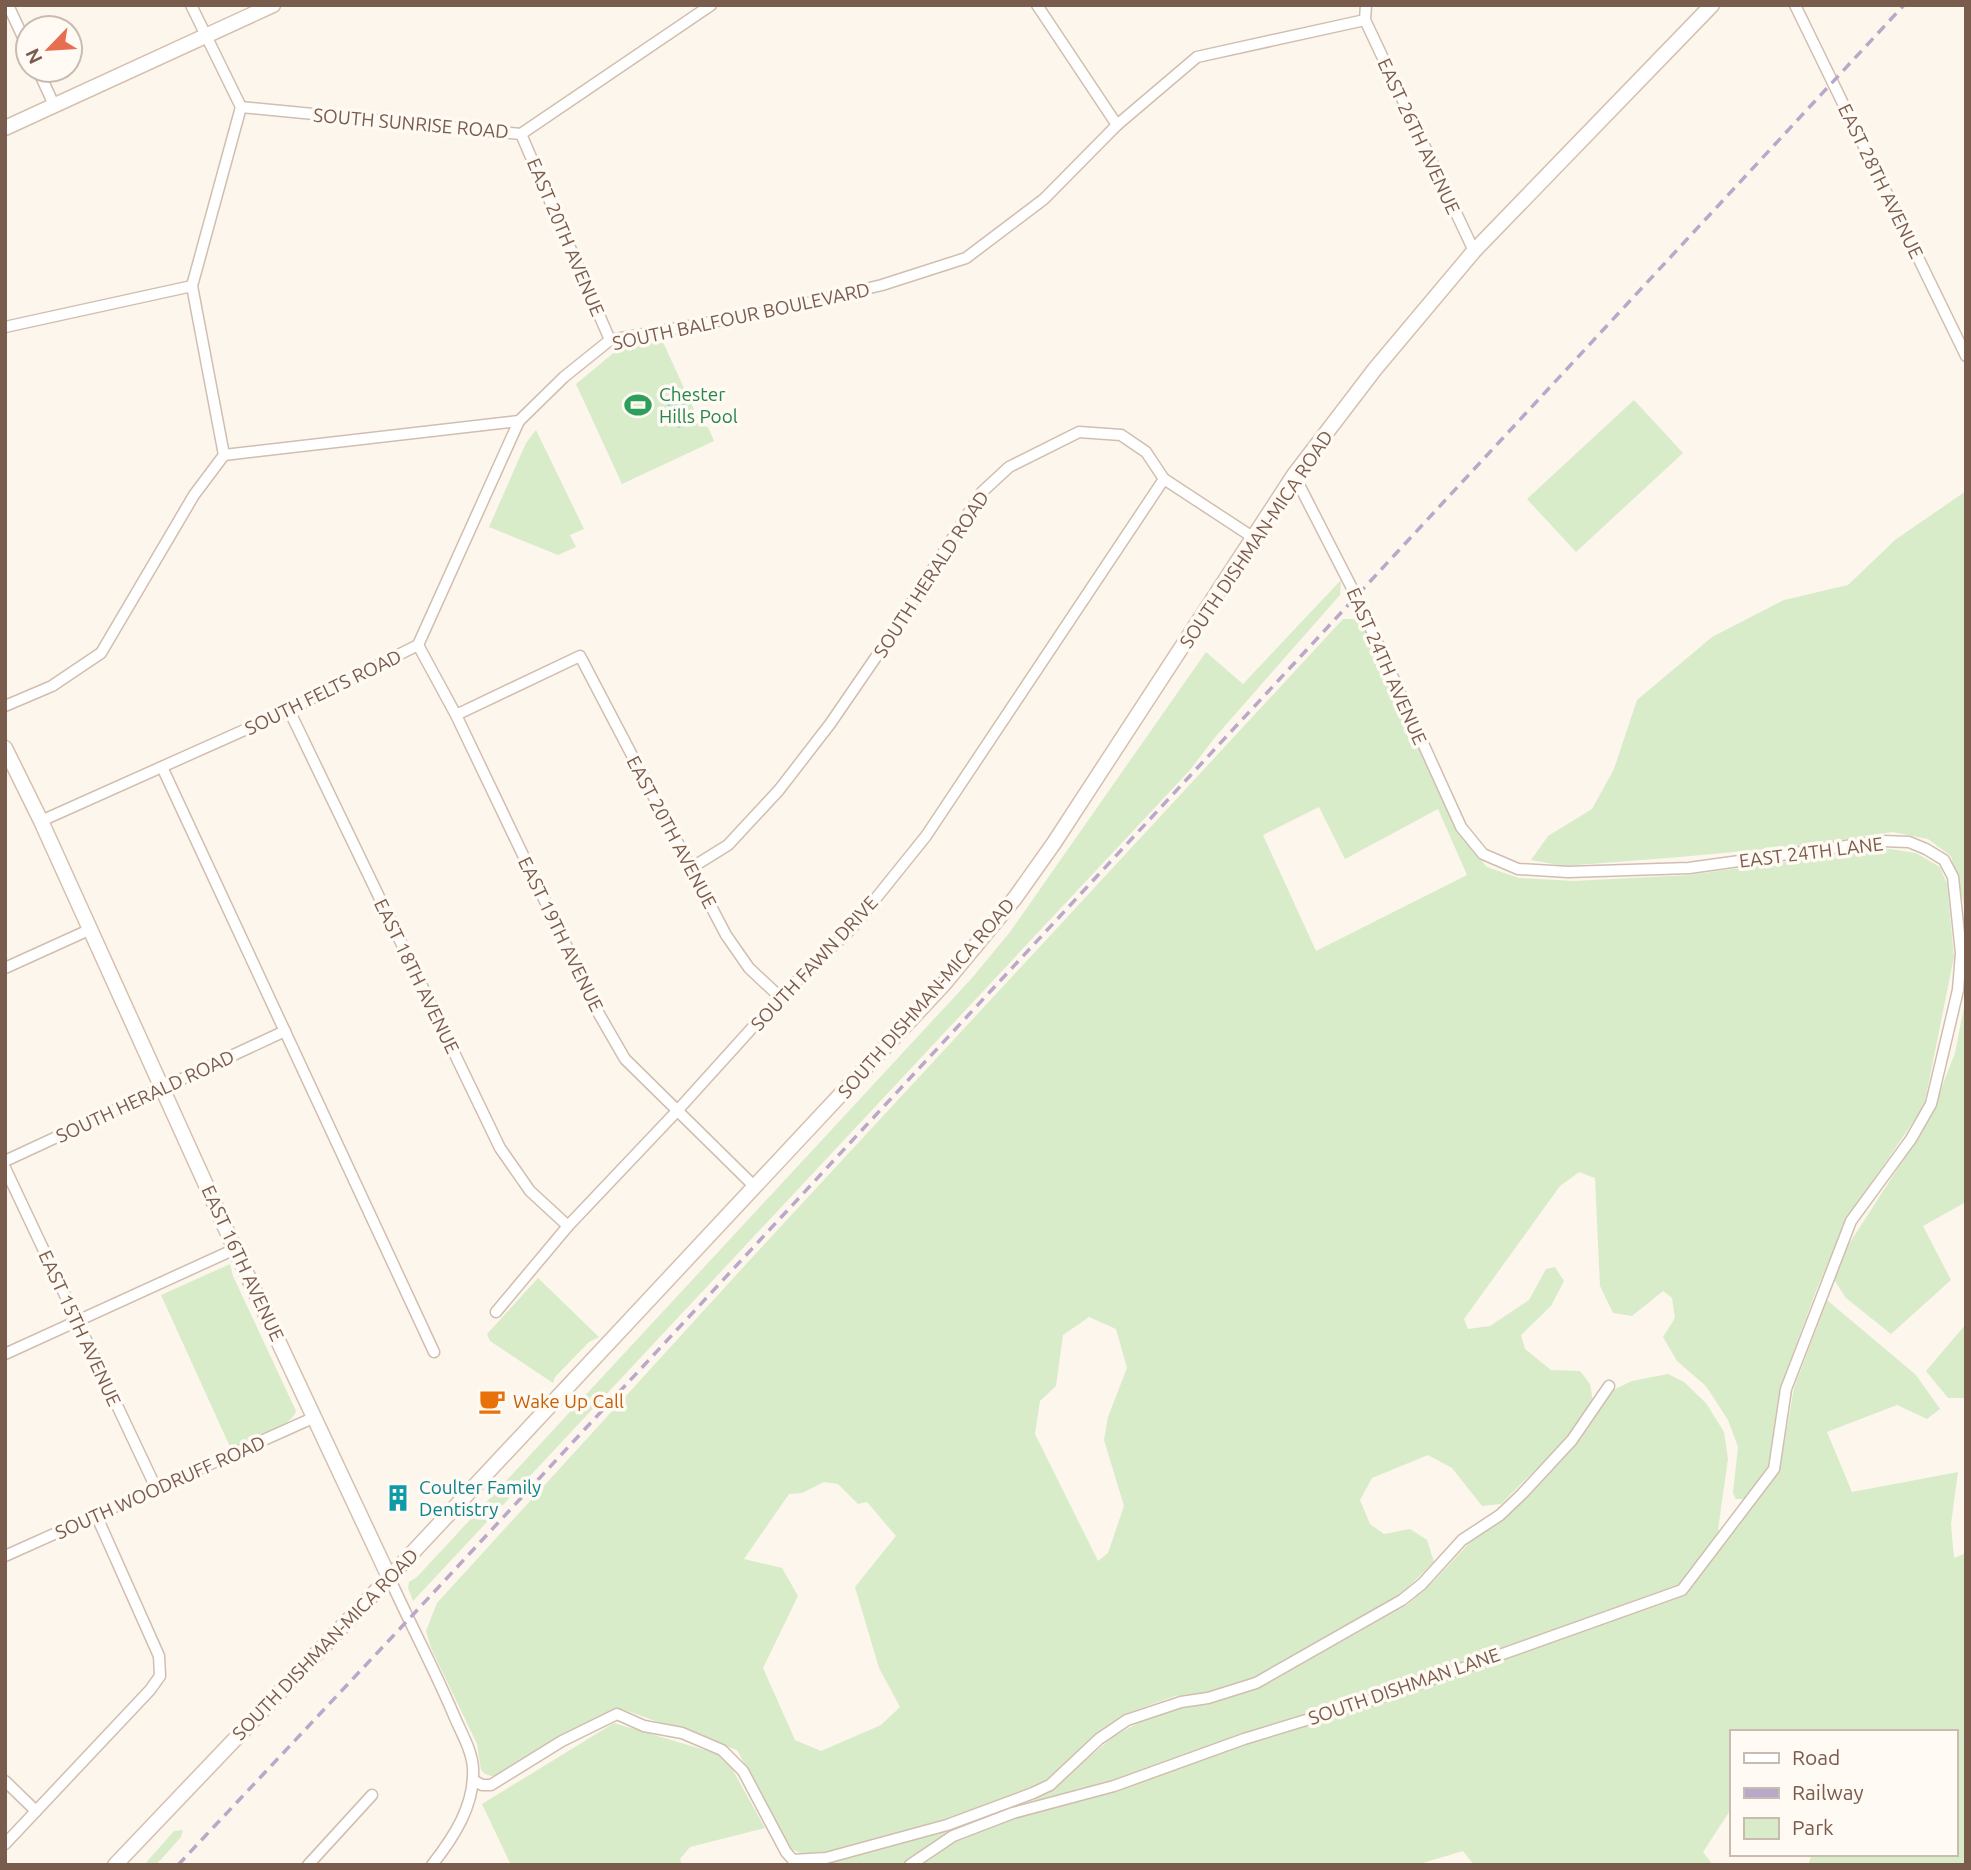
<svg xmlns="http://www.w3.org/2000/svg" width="1971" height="1870" font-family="Ubuntu,sans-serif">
	<rect width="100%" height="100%" fill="#fdf6ec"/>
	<g fill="#d8ecc9" fill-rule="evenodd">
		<path d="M662 340 701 425 708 427 714 441 622 484 576 384 616 351Z"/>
		<path d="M1634 400 1683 453 1576 552 1527 499Z"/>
		<path d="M536 430 584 529 570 535 576 547 558 555 489 527 526 443Z"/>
		<path d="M1966 491V923L1964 905 1951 856 1928 839 1892 832 1810 845 1680 857 1564 866 1531 860 1548 836 1592 809 1614 769 1637 700 1712 637 1784 600 1848 585 1895 540Z"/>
		<path d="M1341 580 1340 595 1216 736 1190 770 413 1601 408 1588 409 1582 417 1577 972 978 1010 932 1206 652 1243 684Z"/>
		<path d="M1343 619H1360L1456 831 1487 867 1519 878 1574 881 1689 875 1883 848 1916 853 1940 867 1947 884 1954 957 1924 1106 1846 1220 1816 1291 1780 1388 1768 1466 1745 1499H1736L1733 1493 1738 1447 1728 1420 1706 1386 1677 1361 1663 1337 1675 1318 1672 1298 1663 1291 1632 1316 1613 1313 1600 1286 1595 1178 1579 1172 1560 1186 1464 1319 1468 1329 1490 1326 1529 1300 1546 1269 1555 1267 1564 1281 1551 1306 1521 1335 1525 1349 1551 1370 1580 1371 1590 1384 1593 1401 1565 1440 1501 1504 1482 1506 1452 1468 1428 1455 1372 1478 1360 1500 1370 1524 1384 1534 1410 1529 1427 1540 1434 1562 1397 1598 1263 1674 1208 1693 1175 1696 1130 1712 1099 1733 1047 1782 958 1817 825 1854H803L791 1849 737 1750 619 1708 547 1745 495 1777 485 1774 481 1770 477 1744 431 1648 426 1631 437 1603 748 1262ZM1319 807 1345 859 1438 809 1467 875 1316 951 1263 835ZM1089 1317 1116 1329 1127 1368 1108 1417 1104 1440 1124 1506 1108 1553 1098 1561 1035 1434 1040 1401 1056 1386 1063 1335ZM824 1482 838 1484 858 1504 867 1502 896 1536 855 1587 879 1668 900 1707 881 1725 821 1751 795 1740 763 1668 798 1596 782 1568 744 1559 789 1494 802 1493Z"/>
		<path d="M1966 997V1202L1923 1226 1951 1280 1891 1334 1846 1298 1833 1278 1849 1244 1929 1120 1955 1053Z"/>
		<path d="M230 1264 233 1276 296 1411C292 1427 247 1442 231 1449L161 1295Z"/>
		<path d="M538 1278 599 1337 589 1342 555 1377 553 1383 490 1341 487 1334Z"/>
		<path d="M1827 1300 1916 1375 1940 1409 1927 1419 1897 1405 1827 1432 1852 1492 1958 1472 1951 1524 1954 1558 1966 1553V1865H1808L1812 1854H1955V1732H1731V1809L1703 1852 1713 1865H1474L1463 1851 1416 1865H812L949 1828 1054 1787 1114 1736 1140 1722 1180 1708 1215 1702 1267 1684 1407 1605 1434 1581 1472 1540 1506 1516 1574 1446 1613 1390 1632 1381 1668 1374 1684 1382 1706 1403 1724 1432 1728 1459 1718 1530 1727 1538 1779 1473 1794 1388Z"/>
		<path d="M1966 1324V1398H1948L1926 1371Z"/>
		<path d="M614 1723 725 1756 765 1828 690 1847 680 1859 682 1865H511L482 1804Z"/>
		<path d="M183 1830 181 1837 156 1865H144L174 1831Z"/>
	</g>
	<path fill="#bfe3e8" stroke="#a5d3da" stroke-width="2" d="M680 394 693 421 679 427 666 400Z"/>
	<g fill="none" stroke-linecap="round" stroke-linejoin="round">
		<defs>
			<g id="street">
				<path d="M8 5 28 48"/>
				<path d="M191 5 241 107"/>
				<path d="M1037 5 1117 125"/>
				<path d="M1366 5 1365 20 1474 251"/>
				<path d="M1795 5 1966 356"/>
				<path d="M38 70 54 105"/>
				<path d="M241 107 521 134 711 5"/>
				<path d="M521 134 610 340"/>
				<path d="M5 327 192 286"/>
				<path d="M224 455 192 286 241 107"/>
				<path d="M418 645 456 715 599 1014 625 1059 755 1187"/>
				<path d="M5 706 52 686 101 653 194 495 224 455 519 421 564 377 610 340 774 311 882 285 966 258 1044 199 1117 125 1197 57 1365 20"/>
				<path d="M289 710 500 1148 530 1191 568 1226"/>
				<path d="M456 715 580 656 726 935 749 968 780 997"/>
				<path d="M162 767 434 1352"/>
				<path d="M41 821 289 710 418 645 519 421"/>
				<path d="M691 868 728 845 779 790 830 724 887 641 982 492 1009 467 1079 432 1121 435 1146 452 1164 479 1254 538"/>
				<path d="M5 968 91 929"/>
				<path d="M5 1161 285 1031"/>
				<path d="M5 1168 156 1488"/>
				<path d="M496 1312 568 1226 677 1111 780 997 852 928 926 836 1164 479"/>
				<path d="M5 1354 235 1249"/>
				<path d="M5 1556 315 1417"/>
				<path d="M389 1577C410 1624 435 1670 455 1718 462 1734 472 1751 473 1768 475 1805 454 1837 432 1865"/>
				<path d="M473 1780 482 1785H491L562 1741 617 1714 644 1726 682 1733 722 1750 743 1771 786 1852 793 1860 826 1858 947 1825 1033 1793 1050 1785 1099 1739 1127 1720 1181 1702 1208 1698 1256 1683 1402 1600 1422 1584 1462 1540 1500 1515 1522 1494 1572 1440 1609 1386"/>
				<path d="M5 1781 36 1811"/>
				<path d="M5 1844 150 1690 160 1676 159 1656 97 1517"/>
				<path d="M308 1865 372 1795"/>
				<path d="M910 1865 953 1836 1013 1813 1114 1786 1244 1739 1385 1696 1682 1590 1774 1469 1786 1389 1851 1221 1911 1139 1931 1104 1958 990 1961 953 1953 877 1944 860 1926 849 1909 842 1882 841 1689 868 1568 872 1518 869 1483 854 1461 827 1356 596 1294 475"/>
			</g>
			<g id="secondary">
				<path d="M5 128 273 5"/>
				<path d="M5 748 41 821 235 1249 389 1577"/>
				<path d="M115 1865 400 1566 943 985 1015 898 1054 843 1294 475 1375 369 1474 251 1712 5"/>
			</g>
		</defs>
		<use href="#street" stroke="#d1beb0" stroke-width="13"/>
		<use href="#secondary" stroke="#d6c0b0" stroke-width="17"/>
		<use href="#street" stroke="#fff" stroke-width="10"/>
		<use href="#secondary" stroke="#fff" stroke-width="14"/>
		<path stroke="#b9a8c9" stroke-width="3.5" stroke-dasharray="10 7" stroke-linecap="butt" d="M178 1865 409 1619 1904 5"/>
	</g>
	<defs>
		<symbol id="stadium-bare" viewBox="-9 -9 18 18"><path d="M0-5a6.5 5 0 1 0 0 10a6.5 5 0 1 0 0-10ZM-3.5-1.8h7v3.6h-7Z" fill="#2e9e5b" stroke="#fffaf3" stroke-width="2.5" paint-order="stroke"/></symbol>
		<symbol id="cafe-bare" viewBox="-9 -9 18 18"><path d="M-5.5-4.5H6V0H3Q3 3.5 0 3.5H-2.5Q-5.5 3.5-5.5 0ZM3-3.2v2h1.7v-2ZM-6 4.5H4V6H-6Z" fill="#e8710a" stroke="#fffaf3" stroke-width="2.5" paint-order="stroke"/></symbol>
		<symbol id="building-bare" viewBox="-9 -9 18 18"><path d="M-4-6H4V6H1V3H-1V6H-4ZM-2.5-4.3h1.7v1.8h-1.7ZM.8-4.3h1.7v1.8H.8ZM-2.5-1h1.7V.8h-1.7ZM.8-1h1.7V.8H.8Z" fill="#0f9aa8" stroke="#fffaf3" stroke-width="2.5" paint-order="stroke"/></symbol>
	</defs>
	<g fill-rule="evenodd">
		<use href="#stadium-bare" x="619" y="386" width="38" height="38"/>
		<use href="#cafe-bare" x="473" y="1382" width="38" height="38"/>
		<use href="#building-bare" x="379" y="1479" width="38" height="38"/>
	</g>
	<g text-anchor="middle" stroke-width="7" stroke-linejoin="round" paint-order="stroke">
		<g font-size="19" fill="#7a5c4d" stroke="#fffaf3">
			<text transform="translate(411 123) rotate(5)" y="7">SOUTH SUNRISE ROAD</text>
			<text transform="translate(1419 136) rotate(65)" y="7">EAST 26TH AVENUE</text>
			<text transform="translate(1881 181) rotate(64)" y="7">EAST 28TH AVENUE</text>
			<text transform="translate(566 237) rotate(67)" y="7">EAST 20TH AVENUE</text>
			<text transform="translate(741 316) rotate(-12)" y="7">SOUTH BALFOUR BOULEVARD</text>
			<text transform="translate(1256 539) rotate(-56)" y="7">SOUTH DISHMAN-MICA ROAD</text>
			<text transform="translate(931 574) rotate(-57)" y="7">SOUTH HERALD ROAD</text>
			<text transform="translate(1387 666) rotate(66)" y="7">EAST 24TH AVENUE</text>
			<text transform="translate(323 692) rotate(-26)" y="7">SOUTH FELTS ROAD</text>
			<text transform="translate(672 832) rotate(62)" y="7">EAST 20TH AVENUE</text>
			<text transform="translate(1811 852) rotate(-7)" y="7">EAST 24TH LANE</text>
			<text transform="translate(561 934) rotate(64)" y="7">EAST 19TH AVENUE</text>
			<text transform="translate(814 963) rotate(-47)" y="7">SOUTH FAWN DRIVE</text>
			<text transform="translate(417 976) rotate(64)" y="7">EAST 18TH AVENUE</text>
			<text transform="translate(926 998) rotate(-49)" y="7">SOUTH DISHMAN-MICA ROAD</text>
			<text transform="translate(145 1096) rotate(-25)" y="7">SOUTH HERALD ROAD</text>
			<text transform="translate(243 1263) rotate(65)" y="7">EAST 16TH AVENUE</text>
			<text transform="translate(80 1328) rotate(65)" y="7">EAST 15TH AVENUE</text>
			<text transform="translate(160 1487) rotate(-24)" y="7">SOUTH WOODRUFF ROAD</text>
			<text transform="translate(325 1644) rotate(-46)" y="7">SOUTH DISHMAN-MICA ROAD</text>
			<text transform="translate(1404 1686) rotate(-19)" y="7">SOUTH DISHMAN LANE</text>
		</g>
		<g font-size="19" fill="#27864d" stroke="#fffaf3" text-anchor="start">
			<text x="659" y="401">Chester<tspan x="659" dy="22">Hills Pool</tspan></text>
		</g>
		<g font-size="19" fill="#c56008" stroke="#fffaf3" text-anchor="start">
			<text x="513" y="1408">Wake Up Call</text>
		</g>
		<g font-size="19" fill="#0d838f" stroke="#fffaf3" text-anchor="start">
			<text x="419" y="1494">Coulter Family<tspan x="419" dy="22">Dentistry</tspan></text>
		</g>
	</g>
	<rect width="1971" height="1870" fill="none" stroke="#7a5c4d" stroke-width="14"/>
	<rect x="1730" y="1730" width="228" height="126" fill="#fffaf3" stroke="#cabbb1" stroke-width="2"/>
	<rect x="1744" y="1753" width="35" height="10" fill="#ffffff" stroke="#cabbb1" stroke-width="2"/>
	<text x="1792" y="1765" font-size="21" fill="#7a5c4d">Road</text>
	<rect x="1744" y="1788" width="35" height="10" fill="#b9a8c9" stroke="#cabbb1" stroke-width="2"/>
	<text x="1792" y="1800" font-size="21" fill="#7a5c4d">Railway</text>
	<rect x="1744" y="1818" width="35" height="21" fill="#d8ecc9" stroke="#cabbb1" stroke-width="2"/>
	<text x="1792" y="1835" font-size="21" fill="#7a5c4d">Park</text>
	<g transform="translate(49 49) rotate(245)"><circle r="33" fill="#fffaf3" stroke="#cabbb1" stroke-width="2"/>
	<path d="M0-5L12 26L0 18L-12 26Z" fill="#e76f51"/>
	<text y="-10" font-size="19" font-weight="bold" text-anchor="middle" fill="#7a5c4d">N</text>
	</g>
</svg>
